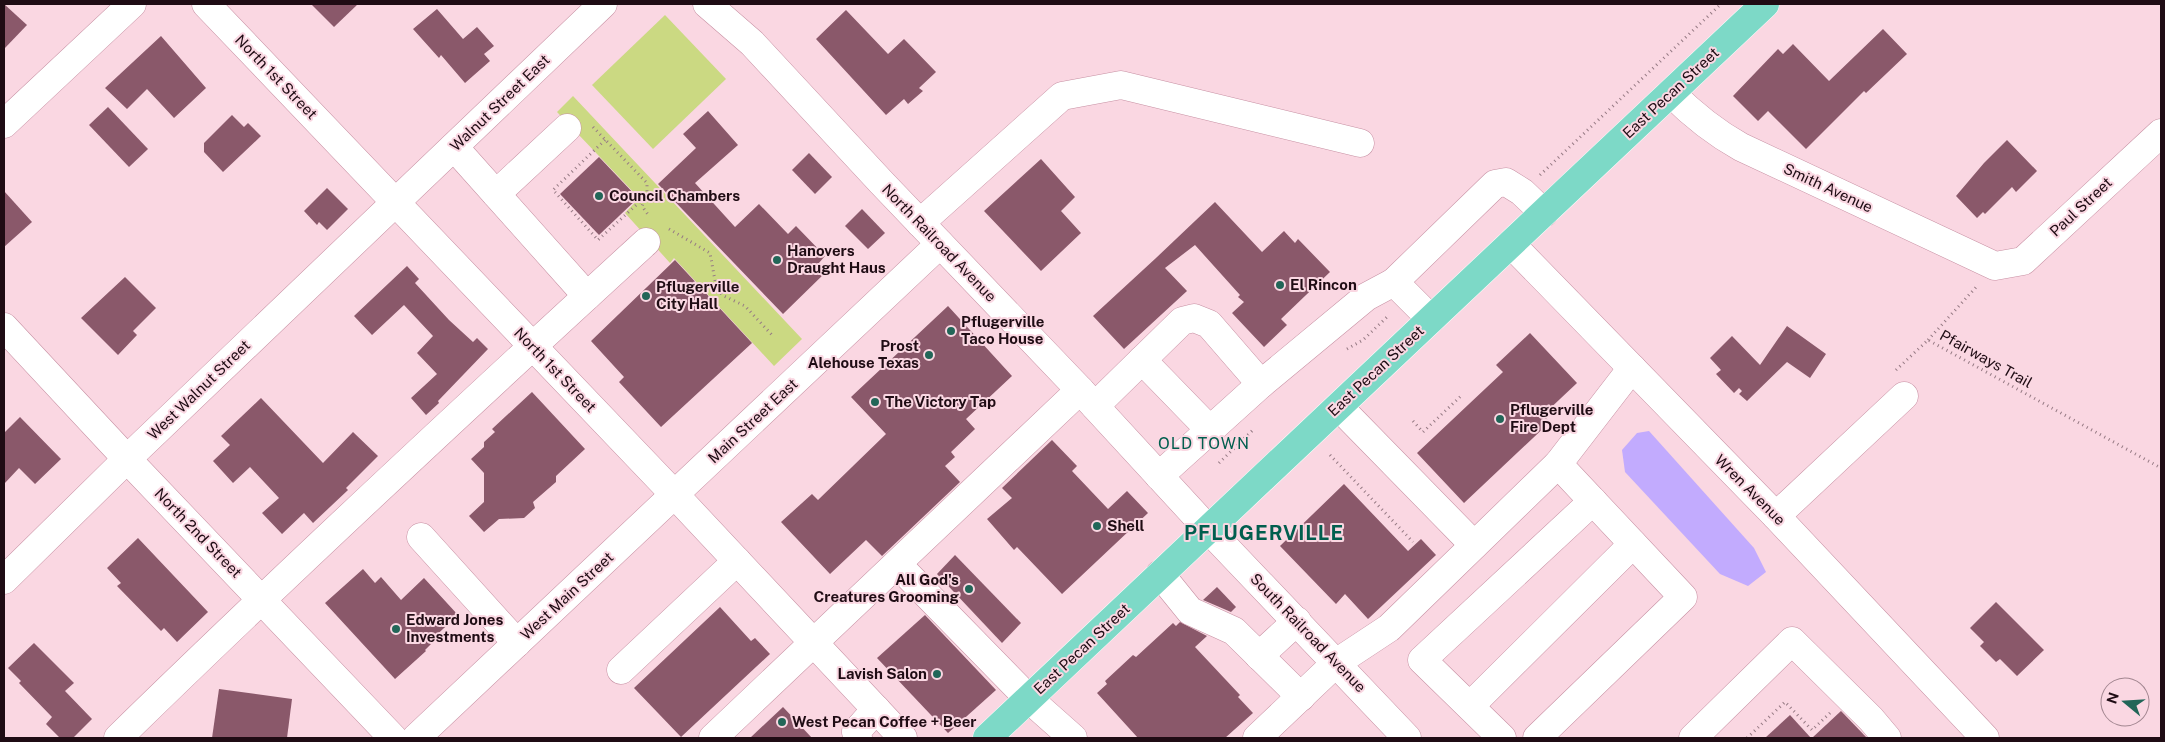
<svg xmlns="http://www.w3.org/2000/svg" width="2165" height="742" font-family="'Public Sans',sans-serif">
	<rect width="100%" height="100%" fill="#fad7e2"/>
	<g fill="#cbd982">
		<path d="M665 15 726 79 653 149 592 85Z"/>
		<path d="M573 96 802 339 774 366 674 258 670 263 625 213 639 198 557 112Z"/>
	</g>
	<path fill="#c2abfe" d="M1649 431 1754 548 1766 572 1748 586 1720 574 1625 472 1622 450 1637 433Z"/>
	<g fill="#8a586a">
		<path d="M4 4 27 25 4 49Z"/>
		<path d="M311 4H358L334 27Z"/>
		<path d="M437 9 463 39 477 27 494 46 484 54 490 61 465 83 441 55 439 58 413 29Z"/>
		<path d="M846 10 888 54 904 39 936 72 919 88 923 91 908 104 904 99 886 115 816 39Z"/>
		<path d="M1883 29 1907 54 1866 93 1864 91 1806 149 1768 111 1758 121 1733 96 1778 49 1783 54 1793 44 1829 81Z"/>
		<path d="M161 36 206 88 174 118 147 89 127 109 105 88Z"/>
		<path d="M108 107 148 149 129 167 89 125Z"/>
		<path d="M708 111 738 145 695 183 735 227 759 204 788 234 796 226 825 256 818 264 826 272 783 314 658 184 696 148 683 134Z"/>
		<path d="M232 115 244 127 248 123 261 136 223 172 204 152V143Z"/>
		<path d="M2007 140 2037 171 2016 192 2012 187 1985 214 1983 212 1977 218 1956 196 1984 163Z"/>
		<path d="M809 153 832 177 815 194 792 170Z"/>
		<path d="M599 157 638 198 599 235 560 194Z"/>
		<path d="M1041 159 1075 197 1061 211 1081 233 1041 271 984 211Z"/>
		<path d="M327 188 348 209 327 230 319 222 317 225 304 211Z"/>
		<path d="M4 191 32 222 4 247Z"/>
		<path d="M1215 202 1262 252 1284 231 1295 243 1298 239 1330 272 1281 319 1287 325 1264 347 1232 313 1244 302 1238 297 1240 295 1195 245 1165 268 1187 291 1124 349 1093 316 1156 258 1162 265 1156 258Z"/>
		<path d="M862 209 885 233 868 249 845 226Z"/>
		<path d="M675 260 752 343 661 427 619 382 624 377 591 341Z"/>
		<path d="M407 266 419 279 415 283 449 320 473 342 477 338 488 349 438 401 439 403 426 415 411 398 437 374 417 353 433 336 404 305 372 335 354 316Z"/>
		<path d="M125 277 156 308 133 331 137 335 118 355 81 318Z"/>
		<path d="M948 306 1012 376 966 419 975 429 951 452 955 457 945 466 960 482 882 556 866 540 830 574 781 522 812 494 818 500 886 434 851 397Z"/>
		<path d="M1787 326 1826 354 1810 378 1787 362 1747 401 1739 394 1742 391 1739 388 1734 393 1716 374 1721 370 1710 358 1732 336 1760 365Z"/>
		<path d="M1530 333 1577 383 1543 415 1550 422 1464 503 1417 453 1503 372 1496 365Z"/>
		<path d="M532 392 585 449 556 476V482L533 502 535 508 524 518 499 519 484 532 469 516 484 502V473L471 459 484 447V442L495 432 492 429Z"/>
		<path d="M261 398 323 463 353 432 378 456 346 488 348 490 313 523 304 513 282 534 262 513 279 498 250 467 233 483 213 461 230 445 221 436Z"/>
		<path d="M20 417 61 459 35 484 19 468 4 484V433Z"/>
		<path d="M1052 440 1077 466 1072 471 1108 509 1127 491 1148 513 1062 594 1017 547 1014 550 987 519 1012 498 1002 488Z"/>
		<path d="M1344 484 1408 551 1421 539 1436 555 1368 619 1345 594 1336 604 1280 546Z"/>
		<path d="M138 538 208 612 177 642 164 628 161 631 117 586 121 583 107 568Z"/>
		<path d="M955 555 1021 623 1002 643 937 574Z"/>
		<path d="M363 569 375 583 381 577 401 600 424 578 458 615 429 642 431 644 425 650 426 651 395 679 325 603Z"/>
		<path d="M1217 587 1236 607 1231 612 1203 600Z"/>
		<path d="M1996 602 2044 650 2017 676 2000 659 1996 662 1980 646 1984 642 1970 628Z"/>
		<path d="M720 607 751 641 755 638 770 654 681 737 634 688Z"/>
		<path d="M925 615 996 690 948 733 877 658Z"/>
		<path d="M1180 622 1207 636 1195 647 1240 695 1238 697 1253 713 1225 738H1138L1097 693 1107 684 1105 681 1133 655 1136 657 1173 623 1176 626Z"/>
		<path d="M34 643 74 683 65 691 92 719 73 738H60L46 724 52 717 19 683 21 681 8 668Z"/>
		<path d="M219 689 292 699 287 738H212Z"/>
		<path d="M783 707 812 738H750Z"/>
		<path d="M1841 711 1867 738H1812Z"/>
		<path d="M1790 715 1811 738H1765Z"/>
	</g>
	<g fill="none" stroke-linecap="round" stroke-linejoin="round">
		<defs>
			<g id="minor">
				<path d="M206 4 675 495 903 738"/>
				<path d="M707 4 752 43 881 182 1080 390 1208 529 1407 738"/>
				<path d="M1671 93C1693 115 1714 132 1741 147L1995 266 2023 261 2161 133"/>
				<path d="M4 124 132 4"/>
				<path d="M454 147 587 296"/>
				<path d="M496 194 567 128"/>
				<path d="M920 223 1062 96 1121 85 1360 143"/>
				<path d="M1511 244 1776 516 1985 738"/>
				<path d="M1394 282 1495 184 1506 182 1522 192 1544 213"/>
				<path d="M4 327 127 459 393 738"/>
				<path d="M1142 360 1210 430"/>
				<path d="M1095 406 1182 321 1194 318 1209 324 1261 384 1366 297 1394 282 1431 319"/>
				<path d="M1339 407 1474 545"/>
				<path d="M1159 476 1261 384"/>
				<path d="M1776 516 1904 396"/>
				<path d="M421 537 517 643"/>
				<path d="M897 564 1029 699 1073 738"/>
				<path d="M1160 574 1190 611 1234 631 1301 697"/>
				<path d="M4 580 127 459 603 4"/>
				<path d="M1259 656 1297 621"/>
				<path d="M621 670 737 561"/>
				<path d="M1470 706 1633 544"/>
				<path d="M118 738C291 569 468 405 646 242"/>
				<path d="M416 738 940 244"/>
				<path d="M713 738 1080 390"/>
				<path d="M858 738 856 732 876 709"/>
				<path d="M1257 738 1336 663 1389 628 1558 464 1632 368"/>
				<path d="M1502 738 1422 660 1593 501"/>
				<path d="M1537 738 1683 597 1558 464"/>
				<path d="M1693 738 1792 641 1871 719 1887 738"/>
			</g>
			<path id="major" d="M987 738 1765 4"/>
		</defs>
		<use href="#minor" stroke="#c790a3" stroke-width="29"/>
		<use href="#major" stroke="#fff" stroke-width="29"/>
		<g stroke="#967a84" stroke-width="3" stroke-dasharray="1 4" stroke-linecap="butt">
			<path d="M593 127 647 183V192L642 206 649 216"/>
			<path d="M605 140 553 190 598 240 645 197"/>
			<path d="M1540 175 1721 4"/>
			<path d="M669 229 710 253 716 286 722 295 745 306 772 335"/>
			<path d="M1928 340 1978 285"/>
			<path d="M1347 349 1363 340 1387 317"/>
			<path d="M1896 370 1928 340 2161 468"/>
			<path d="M1413 421 1423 432 1461 396"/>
			<path d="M1330 455 1413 542"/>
			<path d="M1219 463 1254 429"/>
			<path d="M1747 738 1785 702 1812 730 1830 713"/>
		</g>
		<use href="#minor" stroke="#fff" stroke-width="28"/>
		<use href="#major" stroke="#7dd9c7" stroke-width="28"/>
	</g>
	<g fill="#226658" stroke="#fad7e2" stroke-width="2">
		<circle cx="599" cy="196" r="5"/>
		<circle cx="777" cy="260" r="5"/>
		<circle cx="1280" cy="285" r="5"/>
		<circle cx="646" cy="296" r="5"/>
		<circle cx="951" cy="331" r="5"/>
		<circle cx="929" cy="355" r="5"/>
		<circle cx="875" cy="402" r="5"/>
		<circle cx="1500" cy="419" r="5"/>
		<circle cx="1097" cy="526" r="5"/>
		<circle cx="969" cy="589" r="5"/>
		<circle cx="396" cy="629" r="5"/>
		<circle cx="937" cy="674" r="5"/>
		<circle cx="782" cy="722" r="5"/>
	</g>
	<g text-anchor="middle" stroke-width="4" stroke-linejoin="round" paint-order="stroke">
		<g font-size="15" fill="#1f0c14" stroke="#fad7e2">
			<text transform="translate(276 77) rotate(46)" y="5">North 1st Street</text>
			<text transform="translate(1671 93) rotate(-43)" y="5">East Pecan Street</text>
			<text transform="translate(500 103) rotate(-44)" y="5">Walnut Street East</text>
			<text transform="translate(1828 188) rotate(25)" y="5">Smith Avenue</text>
			<text transform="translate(2081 207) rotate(-43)" y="5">Paul Street</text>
			<text transform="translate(939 243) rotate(46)" y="5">North Railroad Avenue</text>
			<text transform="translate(1986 359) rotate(29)" y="5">Pfairways Trail</text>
			<text transform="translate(555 370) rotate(46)" y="5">North 1st Street</text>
			<text transform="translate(1376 371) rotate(-43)" y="5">East Pecan Street</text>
			<text transform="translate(199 390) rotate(-44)" y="5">West Walnut Street</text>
			<text transform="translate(753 421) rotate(-43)" y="5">Main Street East</text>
			<text transform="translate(1750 490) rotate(45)" y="5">Wren Avenue</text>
			<text transform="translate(198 533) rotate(46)" y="5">North 2nd Street</text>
			<text transform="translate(567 596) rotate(-43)" y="5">West Main Street</text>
			<text transform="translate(1308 633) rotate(46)" y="5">South Railroad Avenue</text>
			<text transform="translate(1082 649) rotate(-43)" y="5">East Pecan Street</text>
		</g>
		<g font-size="15" font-weight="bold" fill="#1f0c14" stroke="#fad7e2" text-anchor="start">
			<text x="609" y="201">Council Chambers</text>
			<text x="787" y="256">Hanovers<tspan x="787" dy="17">Draught Haus</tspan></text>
			<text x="1290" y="290">El Rincon</text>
			<text x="656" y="292">Pflugerville<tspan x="656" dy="17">City Hall</tspan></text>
			<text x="961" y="327">Pflugerville<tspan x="961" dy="17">Taco House</tspan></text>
			<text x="919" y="351" text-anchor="end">Prost<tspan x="919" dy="17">Alehouse Texas</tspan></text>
			<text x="885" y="407">The Victory Tap</text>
			<text x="1510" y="415">Pflugerville<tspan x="1510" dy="17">Fire Dept</tspan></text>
			<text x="1107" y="531">Shell</text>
			<text x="959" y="585" text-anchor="end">All God's<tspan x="959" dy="17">Creatures Grooming</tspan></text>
			<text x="406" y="625">Edward Jones<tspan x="406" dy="17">Investments</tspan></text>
			<text x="927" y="679" text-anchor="end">Lavish Salon</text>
			<text x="792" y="727">West Pecan Coffee + Beer</text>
		</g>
		<g font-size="16" letter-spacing="1" fill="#015e4e" stroke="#fad7e2">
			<text x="1204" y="449">OLD TOWN</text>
		</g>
		<g font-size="20" font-weight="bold" letter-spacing="1" fill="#015e4e" stroke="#fad7e2">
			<text x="1264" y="540">PFLUGERVILLE</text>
		</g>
	</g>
	<rect width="2165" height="742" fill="none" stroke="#1f0c14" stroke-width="10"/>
	<g transform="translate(2125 702) rotate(288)"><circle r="24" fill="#fad7e2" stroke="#a28690"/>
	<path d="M0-4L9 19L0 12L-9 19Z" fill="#226658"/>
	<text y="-8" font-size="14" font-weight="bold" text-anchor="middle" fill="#1f0c14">N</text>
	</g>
</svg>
